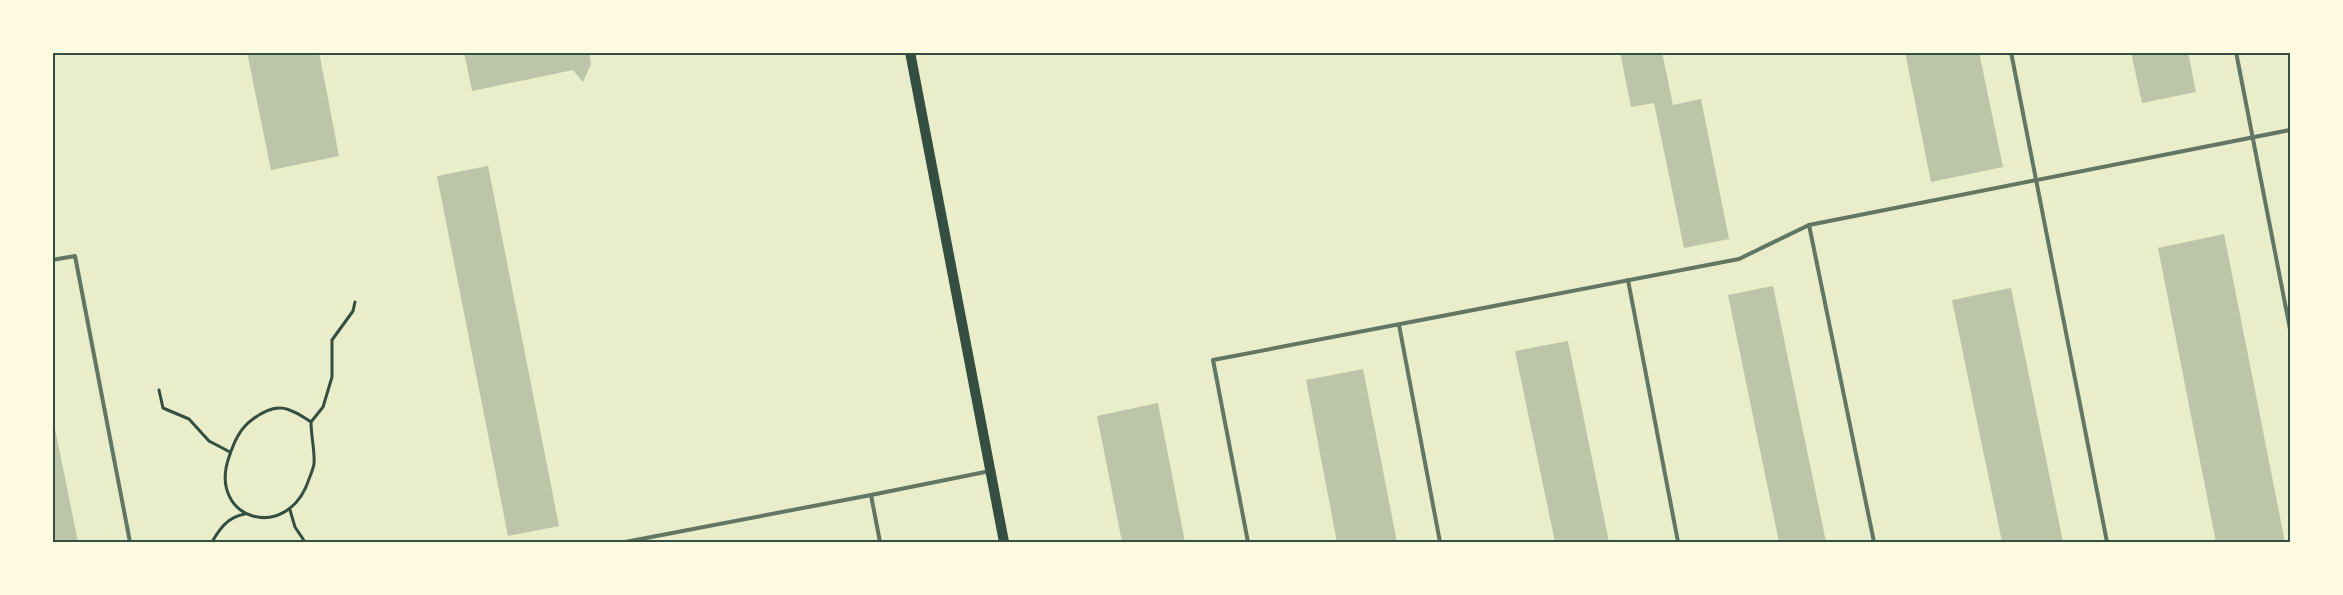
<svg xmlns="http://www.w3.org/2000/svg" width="2343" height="595" font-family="Montserrat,sans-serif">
	<rect width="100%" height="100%" fill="#e9edc9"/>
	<g fill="#bcc5a7">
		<path d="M247 52H319L339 156 271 170Z"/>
		<path d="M464 52H589L591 64 583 82 573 70 472 91Z"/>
		<path d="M1620 52H1662L1673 105 1701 99 1729 239 1684 248 1654 103 1631 107Z"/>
		<path d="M1905 52H1979L2003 167 1931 182Z"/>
		<path d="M2131 52H2188L2196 92 2142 103Z"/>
		<path d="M488 166 559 526 508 536 437 176Z"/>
		<path d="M2224 234 2285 542H2216L2158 248Z"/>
		<path d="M1773 286 1826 542H1779L1728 295Z"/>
		<path d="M2011 288 2063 542H2002L1952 300Z"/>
		<path d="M1568 341 1609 542H1555L1515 351Z"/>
		<path d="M1363 369 1397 542H1337L1306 380Z"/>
		<path d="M1158 403 1185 542H1122L1097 416Z"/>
		<path d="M53 419 78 542H52Z"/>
	</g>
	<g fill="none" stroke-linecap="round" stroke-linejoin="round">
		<g stroke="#344e41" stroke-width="3">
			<path d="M159 390 163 408 189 419 209 441 230 452"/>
			<path d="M311 422C288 407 277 401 253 419 240 428 234 442 229 457 207 520 288 544 309 479 311 474 313 469 314 464 315 451 311 436 311 422L323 407 332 377V340L353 311 355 302"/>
			<path d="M290 510 295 527 305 542"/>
			<path d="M212 542C220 528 228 517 245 514"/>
		</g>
		<g stroke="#617663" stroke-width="4">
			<path d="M2011 52 2107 542"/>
			<path d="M2236 52 2290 329"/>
			<path d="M52 260 75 256 130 542"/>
			<path d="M1628 280 1678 542"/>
			<path d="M1399 325 1440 542"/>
			<path d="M625 542 871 495"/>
			<path d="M880 542 871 495 990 471"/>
			<path d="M1248 542 1213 360 1739 259 1809 225"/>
			<path d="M1874 542 1809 225 2290 130"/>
		</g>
		<path stroke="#344e41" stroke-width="10" d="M910 52 1004 542"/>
	</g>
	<rect width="2343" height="595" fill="none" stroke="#fefae0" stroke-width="108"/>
	<rect x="54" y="54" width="2235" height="487" fill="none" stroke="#344e41" stroke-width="2"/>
</svg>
